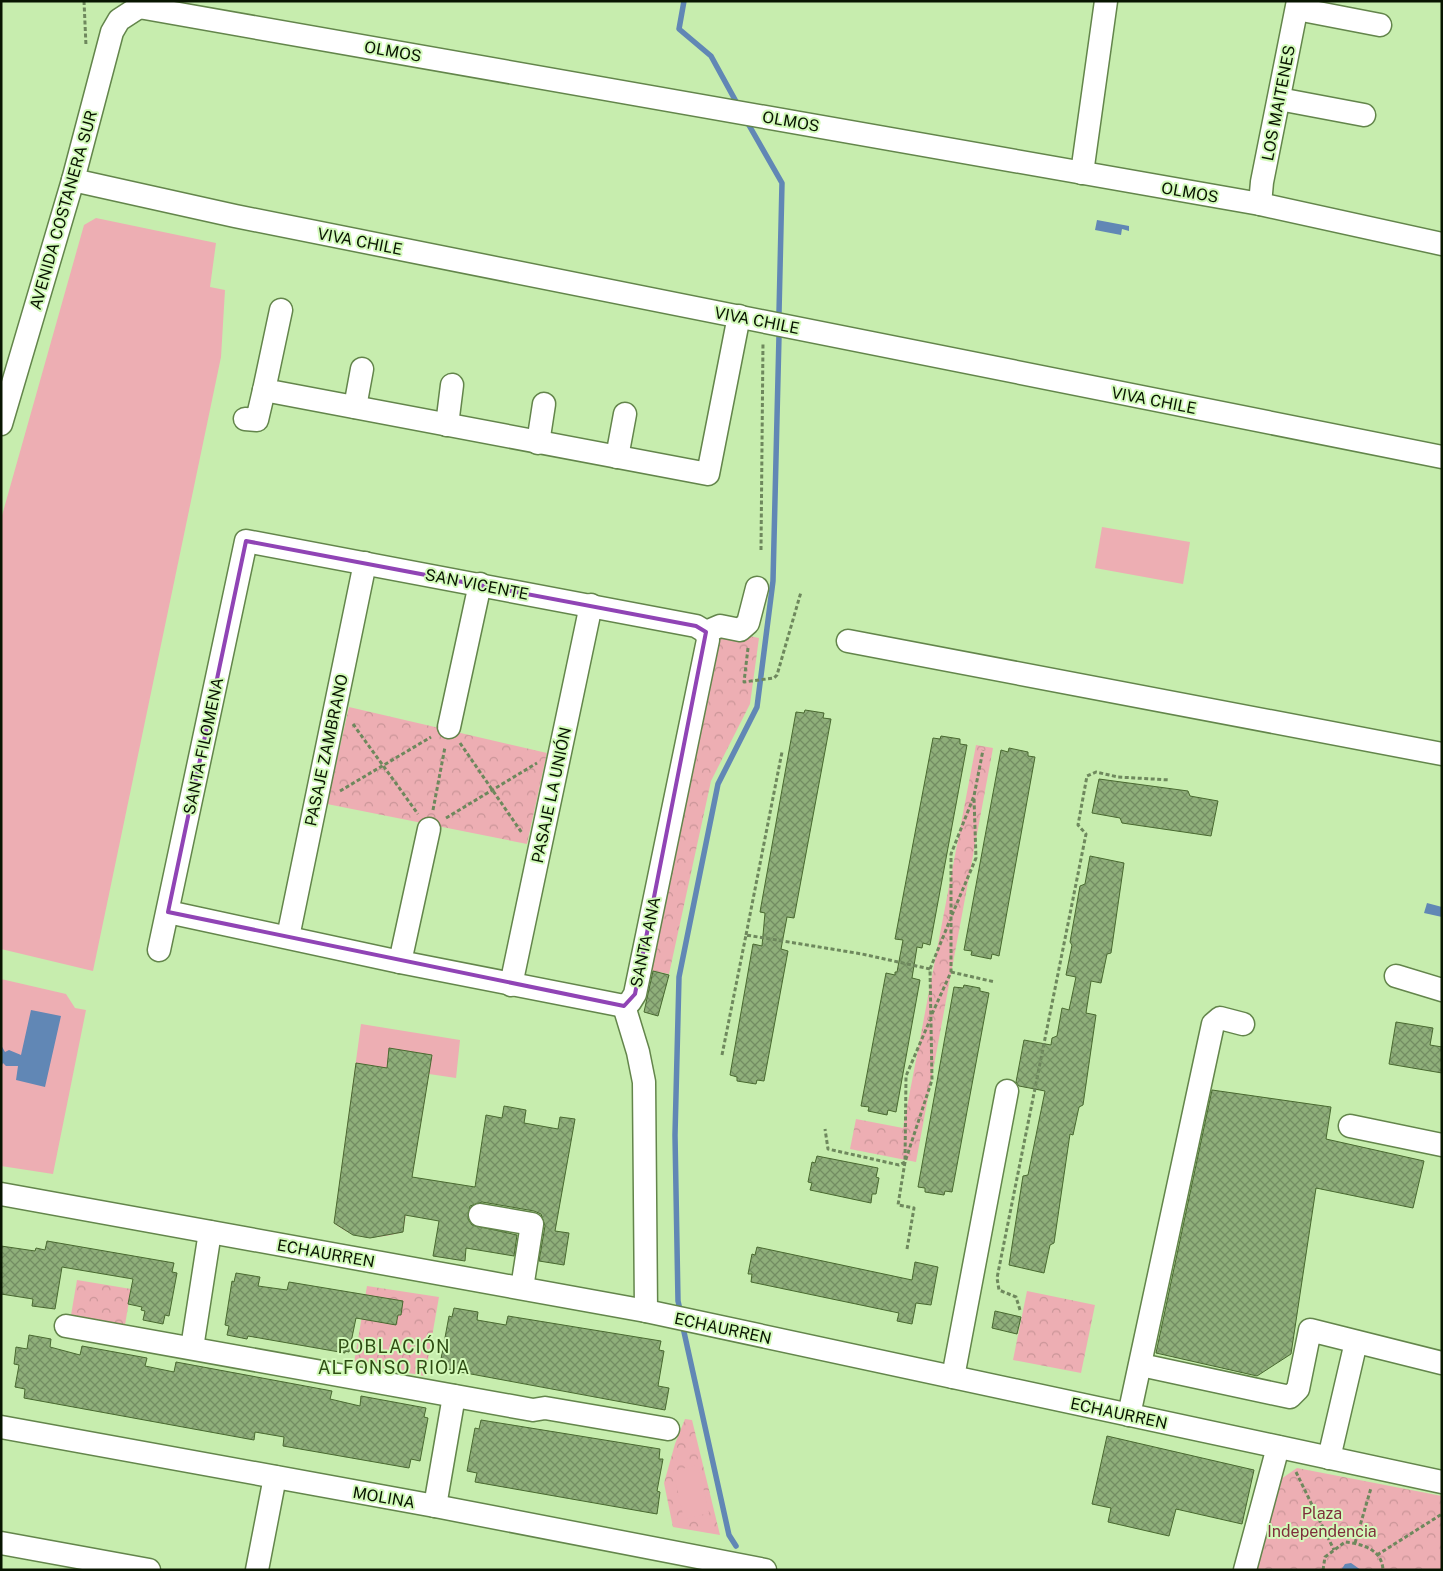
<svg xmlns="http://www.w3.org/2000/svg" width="1443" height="1571" font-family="'Public Sans',sans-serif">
	<defs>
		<pattern id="park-crowns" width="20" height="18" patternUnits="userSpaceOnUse" patternTransform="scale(1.25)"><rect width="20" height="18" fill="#edaeb3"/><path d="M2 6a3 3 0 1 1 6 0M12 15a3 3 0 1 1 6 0" fill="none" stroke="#ca9598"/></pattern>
		<pattern id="building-cross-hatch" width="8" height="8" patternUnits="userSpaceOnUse" patternTransform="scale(1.25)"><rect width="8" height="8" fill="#8faf7a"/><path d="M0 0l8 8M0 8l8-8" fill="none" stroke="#738d62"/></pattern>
	</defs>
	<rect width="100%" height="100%" fill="#c7edae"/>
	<g fill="url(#park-crowns)">
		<path d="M730 632 759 638 750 704 711 781 669 974 649 970 717 639Z"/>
		<path d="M349 707 547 753 527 844 327 804Z"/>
		<path d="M976 745 993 748 916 1162 850 1149 856 1119 903 1128Z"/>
		<path d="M77 1280 131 1289 124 1331 70 1321Z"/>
		<path d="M367 1286 439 1297 425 1376 354 1363Z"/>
		<path d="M1027 1291 1095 1305 1081 1373 1013 1360Z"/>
		<path d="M685 1419 692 1420 720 1535 673 1527 664 1483 675 1444Z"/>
		<path d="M1297 1468 1442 1496V1570H1254L1281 1479Z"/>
	</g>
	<g fill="#edaeb3">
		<path d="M96 218 216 243 210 287 225 290 221 357 93 971 1 949V519L84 225Z"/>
		<path d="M1102 527 1190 542 1183 584 1095 568Z"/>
		<path d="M1 979 66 994 75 1008 86 1010 53 1174 1 1166Z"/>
		<path d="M361 1024 460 1040 456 1078 429 1074 403 1232C377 1239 355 1241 334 1223Z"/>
		<path d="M698 1465 709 1513 684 1519 673 1471Z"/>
	</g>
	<g fill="#6187b5">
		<path d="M1097 220 1129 226V231L1122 229 1121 235 1095 230Z"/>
		<path d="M1427 903 1442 907V917L1424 913Z"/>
		<path d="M31 1010 61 1016 45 1087 16 1080 18 1066H6L3 1063 1 1067V1045L5 1052 9 1050 21 1055Z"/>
		<path d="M1351 1563 1361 1570H1341L1345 1564Z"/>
	</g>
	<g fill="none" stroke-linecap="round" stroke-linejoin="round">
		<g stroke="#6187b5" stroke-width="5.5">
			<path d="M684 1 679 29 711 56 739 107"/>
			<path d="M746 120 782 183 779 313"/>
			<path d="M681 1314 678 1301 675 1135 679 977 718 784 757 707 773 581 779 336"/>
			<path d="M682 1323 729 1535 736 1546"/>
		</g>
	</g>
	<g fill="url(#building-cross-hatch)" stroke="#496930">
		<path d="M805 710 824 713 823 718 831 719 794 918 787 917 781 949 788 951 764 1081 757 1080 756 1084 737 1081V1077L730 1075 753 944 762 946 765 913 760 912 796 712 804 713Z"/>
		<path d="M941 736 960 739V744L967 745 930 945 923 943 922 948 917 947 912 978 920 980 896 1112 888 1110 887 1115 868 1111 869 1107 861 1106 886 973 895 975V972H897L903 940 895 939 933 738 940 739Z"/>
		<path d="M1009 748 1028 752V756L1035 757 999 956 992 954 991 959 971 955 972 951 964 950 1001 750 1008 752Z"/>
		<path d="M1099 779 1188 791 1190 796 1218 801 1211 836 1122 823 1120 818 1092 813Z"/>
		<path d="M1090 856 1124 863 1111 953 1107 954 1101 983 1091 981 1086 1013 1096 1015 1083 1105 1079 1107 1073 1135 1070 1134 1054 1243 1050 1245 1044 1273 1009 1265 1023 1176 1028 1175 1045 1091 1019 1086 1016 1082 1024 1040 1051 1045 1052 1038 1057 1036 1062 1008 1069 1010 1076 977 1066 975 1072 945 1070 942 1080 886 1085 884Z"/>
		<path d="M653 971 669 975 658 1016 644 1012Z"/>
		<path d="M964 985 980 988V991L989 993 952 1192 945 1191 944 1195 925 1192V1188L918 1187 954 987 963 988Z"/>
		<path d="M1396 1022 1433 1028 1430 1045 1442 1047V1073L1389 1064Z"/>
		<path d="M389 1048 432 1055 412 1177 475 1187 486 1115 502 1118 504 1106 526 1110 524 1123 558 1129 560 1117 575 1119 555 1231 569 1233 564 1265 539 1261 545 1226 541 1214 534 1211 482 1202 470 1206 468 1219 472 1225 517 1235 514 1256 466 1248 465 1261 433 1256 439 1221 405 1215 403 1232 370 1238 353 1235 334 1223 356 1063 387 1068Z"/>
		<path d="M1212 1090 1331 1107 1326 1139 1424 1161 1413 1208 1316 1188 1291 1354 1257 1376 1156 1353Z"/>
		<path d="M817 1156 878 1168 876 1177 879 1178 876 1194H872L871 1203 810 1190 812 1183 808 1182 812 1162 815 1163Z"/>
		<path d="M47 1241 174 1263 172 1272 177 1273 169 1316 165 1315 163 1324 143 1320 145 1311 141 1310 142 1307 128 1304 133 1279 62 1267 55 1309 32 1306 33 1299 1 1294V1246L35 1251 36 1248 45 1250Z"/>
		<path d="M757 1247 912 1280 915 1262 938 1267 931 1305 916 1303 912 1324 897 1321 899 1313 751 1282 752 1274H748L752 1254 755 1255Z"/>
		<path d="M236 1273 260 1277 258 1286 287 1290 289 1282 403 1301 401 1315H398L396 1325 356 1318 349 1352 345 1351V1353L248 1336 247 1339 227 1335 229 1326 225 1325 232 1281 234 1282Z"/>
		<path d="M454 1308 478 1312 477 1320 506 1325 508 1316 661 1341 659 1350 664 1351 658 1386 669 1388 665 1410 444 1369 445 1360 441 1359 449 1316 452 1317Z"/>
		<path d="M995 1311 1021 1317 1017 1334 992 1328Z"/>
		<path d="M29 1335 51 1339 50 1347 80 1355 82 1346 147 1358 145 1366 174 1372 176 1362 332 1391 330 1399 360 1406 361 1396 426 1408 424 1417 428 1418 420 1461 411 1459 409 1468 283 1446 284 1437 255 1432 254 1440 24 1398 25 1389 15 1387 19 1365 14 1364 16 1347 27 1349Z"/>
		<path d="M481 1420 660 1449 659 1459H663L657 1491 660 1492 657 1514 475 1482 477 1473 467 1471 475 1428 479 1429Z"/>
		<path d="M1107 1436 1254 1470 1242 1524 1176 1509 1169 1536 1108 1522 1111 1508 1092 1504Z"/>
	</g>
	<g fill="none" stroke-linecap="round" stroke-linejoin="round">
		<defs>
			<g id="minor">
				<path d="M1297 9 1380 25"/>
				<path d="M1279 99 1364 115"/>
				<path d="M1082 173 1106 1"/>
				<path d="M73 180 235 216 1442 457"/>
				<path d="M1260 204 1262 182 1298 1"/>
				<path d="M281 310 264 390 708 474 739 316"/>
				<path d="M355 407 362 369"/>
				<path d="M245 419 257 420 264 390"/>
				<path d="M1 424 73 180 112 32 119 20 139 7 1260 204 1442 244"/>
				<path d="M447 425 452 385"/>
				<path d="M538 443 544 404"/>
				<path d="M617 457 625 414"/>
				<path d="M706 632 720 626 740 630 748 623 757 588"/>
				<path d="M848 641 1442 754"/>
				<path d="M449 727 480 584"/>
				<path d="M168 912 400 962 624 1006"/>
				<path d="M288 937 365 563"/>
				<path d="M159 950 246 541 696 626 706 632"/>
				<path d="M400 962 429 829"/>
				<path d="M1396 976 1442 990"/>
				<path d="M511 985 591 605"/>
				<path d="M1350 1126 1442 1145"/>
				<path d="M1 1194 646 1311 1442 1482"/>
				<path d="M480 1215 532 1224 522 1288"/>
				<path d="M646 1311 644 1082 638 1052 624 1006 630 1002 635 994 708 640 706 632"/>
				<path d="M66 1326 533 1410 545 1408 668 1429"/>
				<path d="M192 1348 210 1232"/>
				<path d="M1141 1365 1290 1397 1298 1389 1310 1330 1442 1363"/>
				<path d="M953 1377 1007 1091"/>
				<path d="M1129 1415 1213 1024 1220 1018 1243 1024"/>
				<path d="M1 1427 435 1506 765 1570"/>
				<path d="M1329 1458 1356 1342"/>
				<path d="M435 1506 454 1396"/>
				<path d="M1 1543 149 1570"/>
				<path d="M257 1570 275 1477"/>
				<path d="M1245 1570 1278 1447"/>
			</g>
		</defs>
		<use href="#minor" stroke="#63854b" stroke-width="25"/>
		<g stroke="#6e885d" stroke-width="3" stroke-dasharray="4 2.5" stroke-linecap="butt">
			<path d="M84 1 86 46"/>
			<path d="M761 550 763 342"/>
			<path d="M748 648 744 682 774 678 777 675 801 592"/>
			<path d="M353 724 418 814"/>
			<path d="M460 743 522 833"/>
			<path d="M340 791 431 737"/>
			<path d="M433 810 445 747"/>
			<path d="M446 818 537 763"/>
			<path d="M952 915 976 858 974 798"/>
			<path d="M746 935 782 752"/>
			<path d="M930 969 950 920"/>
			<path d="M951 972 995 982"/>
			<path d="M932 1014 951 972V854L974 796 983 750"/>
			<path d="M722 1055 746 935 862 954 930 969 932 1080 905 1162 899 1165 828 1149 825 1129"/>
			<path d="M907 1249 914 1208 898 1205 905 1162 906 1076 930 1020"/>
			<path d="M1020 1310 1016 1297 999 1290 997 1278 1086 834 1078 825 1087 776 1096 772 1118 777 1170 780"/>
			<path d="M1296 1472 1334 1550"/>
			<path d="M1355 1543 1371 1488"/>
			<path d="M1377 1555 1442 1514"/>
			<path d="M1323 1570 1325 1557 1345 1542C1362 1544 1382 1549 1383 1570"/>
		</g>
		<use href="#minor" stroke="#fff" stroke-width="22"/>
	</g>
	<path fill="none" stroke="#9044b5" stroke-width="4" stroke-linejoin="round" d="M246 541 696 626 706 632 635 994 624 1006 168 912Z"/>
	<g text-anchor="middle" stroke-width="4" stroke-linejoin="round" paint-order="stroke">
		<g font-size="16" fill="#081501" stroke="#d4fabb">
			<text transform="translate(393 51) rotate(10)" y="6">OLMOS</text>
			<text transform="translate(1278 103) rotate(-79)" y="6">LOS MAITENES</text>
			<text transform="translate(791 121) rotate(10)" y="6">OLMOS</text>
			<text transform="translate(1190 192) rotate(10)" y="6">OLMOS</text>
			<text transform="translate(63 210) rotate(-74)" y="6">AVENIDA COSTANERA SUR</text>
			<text transform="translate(360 241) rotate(11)" y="6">VIVA CHILE</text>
			<text transform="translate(757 320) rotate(11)" y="6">VIVA CHILE</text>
			<text transform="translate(1154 400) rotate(11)" y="6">VIVA CHILE</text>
			<text transform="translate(477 584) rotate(11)" y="6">SAN VICENTE</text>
			<text transform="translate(203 746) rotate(-78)" y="6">SANTA FILOMENA</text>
			<text transform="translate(326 750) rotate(-78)" y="6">PASAJE ZAMBRANO</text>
			<text transform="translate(551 795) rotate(-78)" y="6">PASAJE LA UNIÓN</text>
			<text transform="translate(645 942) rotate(-78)" y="6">SANTA ANA</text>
			<text transform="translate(326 1253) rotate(10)" y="6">ECHAURREN</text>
			<text transform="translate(723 1328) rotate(12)" y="6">ECHAURREN</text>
			<text transform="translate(1119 1413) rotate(12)" y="6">ECHAURREN</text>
			<text transform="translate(384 1497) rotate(10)" y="6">MOLINA</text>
		</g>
		<g font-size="16" fill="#7e2e3b" stroke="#d4fabb">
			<text x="1322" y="1519">Plaza<tspan x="1322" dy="18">Independencia</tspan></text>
		</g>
		<g font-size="18" letter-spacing="1" fill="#2e4d13" stroke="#d4fabb">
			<text x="394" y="1353">POBLACIÓN<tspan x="394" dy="21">ALFONSO RIOJA</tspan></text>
		</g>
	</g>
	<rect width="1443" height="1571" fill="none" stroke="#081501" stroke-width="5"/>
</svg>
